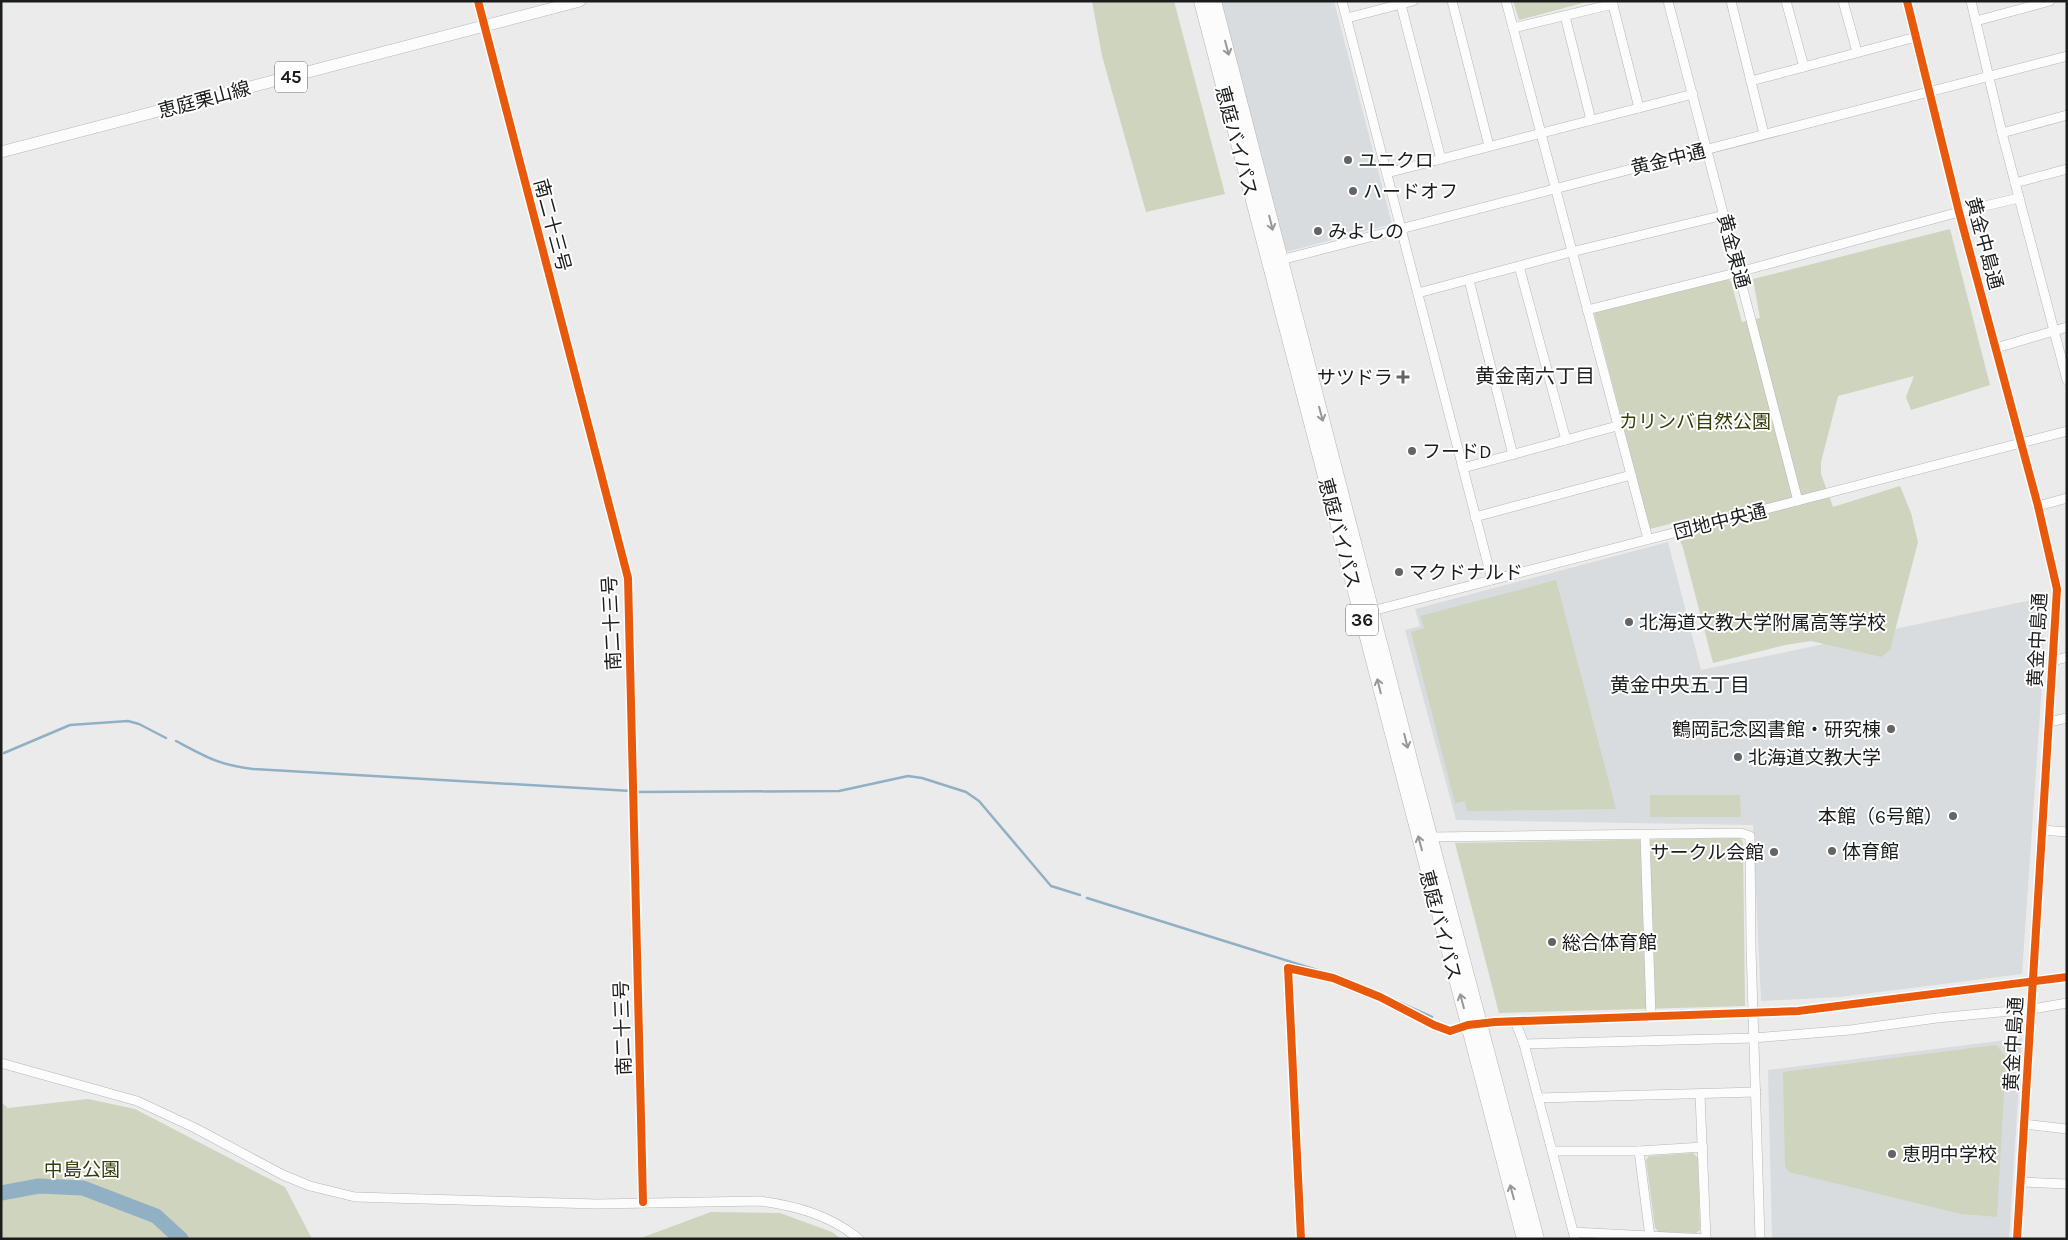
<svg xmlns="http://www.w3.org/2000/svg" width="2068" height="1240" font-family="Karla,'Noto Sans JP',sans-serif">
	<rect width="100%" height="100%" fill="#ebebeb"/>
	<g fill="#d8dcdf">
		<path d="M1221 1H1334L1392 224 1286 252Z"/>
		<path d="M1668 542 1701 670 2041 598 2044 656 2022 974 1840 997 1761 1001 1753 825 1456 820 1405 630 1420 626 1415 609Z"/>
		<path d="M2022 1038 2009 1239H1772L1768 1070Z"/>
	</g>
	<g fill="#ced4be">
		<path d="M1092 1H1174L1225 194 1146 212 1102 56Z"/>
		<path d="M1513 1H1590L1519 20Z"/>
		<path d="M1950 229 1990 385 1911 410 1906 397 1914 376 1838 396 1821 462V474L1833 507 1900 486 1911 513 1918 542 1890 650 1881 657 1811 641 1785 645 1713 663 1683 548 1673 523 1650 529 1594 313 1726 278 1731 282 1742 322 1760 318 1753 279Z"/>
		<path d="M1556 580 1616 809 1467 811 1465 801 1455 803 1411 632 1424 628 1420 616Z"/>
		<path d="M1650 795H1740L1741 817H1650Z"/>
		<path d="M1740 838 1743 842 1745 1006 1499 1013 1455 843Z"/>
		<path d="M1996 1045 2006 1057 1997 1217 1961 1214 1789 1172 1785 1166 1783 1072Z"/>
		<path d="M88 1099 135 1109 285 1187 312 1239H1V1102L8 1108Z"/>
		<path d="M1693 1153 1698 1158 1700 1230 1696 1233 1659 1232 1655 1228 1646 1160 1649 1156Z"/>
		<path d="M711 1212 780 1213 832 1232 841 1239H638Z"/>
	</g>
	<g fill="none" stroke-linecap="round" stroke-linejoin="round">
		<g stroke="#91b0c4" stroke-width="2.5">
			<path d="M176 741C206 757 219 765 253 769L631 791"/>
			<path d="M4 753 70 725 128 721 139 724 166 738"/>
			<path d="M636 792 839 791 908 776 922 778 966 792 979 801 1051 886 1080 895"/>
			<path d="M1087 898 1317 970"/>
			<path d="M1394 1000 1432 1017"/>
		</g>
		<path stroke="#91b0c4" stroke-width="15" d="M1 1193 39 1186 83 1188 156 1216 181 1239"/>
		<defs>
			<g id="minor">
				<path d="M478 1 628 578 643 1202"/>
				<path d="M1342 1 1492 580"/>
				<path d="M1400 1 1441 159"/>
				<path d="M1452 1 1489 146"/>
				<path d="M1506 1 1648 539"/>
				<path d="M1612 1 1639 108"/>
				<path d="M1668 1 1798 501"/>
				<path d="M1731 1 1764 134"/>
				<path d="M1786 1 1804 67"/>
				<path d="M1843 1 1857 52"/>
				<path d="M1907 1 1959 212 2038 506 2057 589 2017 1239"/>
				<path d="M1971 1 2002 133 2067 380"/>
				<path d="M1565 16 1591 120"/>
				<path d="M1347 18 1413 1"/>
				<path d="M1976 21 2050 1"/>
				<path d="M1513 28 1613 4"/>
				<path d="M1751 81 1916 37"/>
				<path d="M2002 133 2067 115"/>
				<path d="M1387 173 1693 94"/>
				<path d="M2015 183 2067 169"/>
				<path d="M1277 261 2067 56"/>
				<path d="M1519 266 1566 440"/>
				<path d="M1469 280 1513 455"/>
				<path d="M1418 293 1571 252 1724 215"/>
				<path d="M1587 310 1739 272 1959 212 2019 198"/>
				<path d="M1996 348 2067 327"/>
				<path d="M1463 468 1617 426"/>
				<path d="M2038 506 2067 498"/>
				<path d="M1475 517 1631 475"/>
				<path d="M1368 612 2067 431"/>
				<path d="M2053 661 2067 657"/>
				<path d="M2049 722 2067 718"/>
				<path d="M2042 830 2067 832"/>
				<path d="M1645 835 1651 1016"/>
				<path d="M1430 837 1741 833 1750 836 1751 947 1760 1239"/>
				<path d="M1515 1021 1524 1044 1575 1239"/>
				<path d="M1524 1044 1754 1038 1850 1030 1937 1018 2032 1009 2067 1003"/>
				<path d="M1 1063 137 1101 195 1128 283 1175 310 1186 355 1197 597 1204 760 1201C796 1206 830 1215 859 1239"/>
				<path d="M1700 1095 1706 1239"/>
				<path d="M1538 1098 1756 1092"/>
				<path d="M2024 1124 2067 1129"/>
				<path d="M1552 1151H1639L1703 1147"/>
				<path d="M1639 1151 1650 1237"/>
				<path d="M2021 1182 2067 1184"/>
				<path d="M1573 1232 1707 1239"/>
				<path d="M1301 1239 1288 968 1333 978 1380 997 1434 1025 1450 1031 1468 1025 1495 1022 1798 1011 2067 977"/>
			</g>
			<path id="major" d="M1 152 580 1"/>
			<g id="highway">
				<path d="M1201 1 1524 1239"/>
				<path d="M1214 1 1425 817 1537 1239"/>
			</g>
		</defs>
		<use href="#minor" stroke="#b6b6b6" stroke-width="10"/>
		<use href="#major" stroke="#b6b6b6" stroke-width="12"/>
		<use href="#highway" stroke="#b6b6b6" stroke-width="15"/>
		<use href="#minor" stroke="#fcfcfc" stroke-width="9"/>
		<use href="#major" stroke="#fcfcfc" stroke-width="11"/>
		<use href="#highway" stroke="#fcfcfc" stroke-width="14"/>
		<defs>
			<g id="cycleway">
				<path d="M478 1 628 578 643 1202"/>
				<path d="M1907 1 1959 212 2038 506 2057 589 2017 1239"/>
				<path d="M1301 1239 1288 968 1333 978 1380 997 1434 1025 1450 1031 1468 1025 1495 1022 1798 1011 2067 977"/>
			</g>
		</defs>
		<use href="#cycleway" stroke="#fff" stroke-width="11"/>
		<use href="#cycleway" stroke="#e8590c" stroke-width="8"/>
	</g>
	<defs><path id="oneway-shaft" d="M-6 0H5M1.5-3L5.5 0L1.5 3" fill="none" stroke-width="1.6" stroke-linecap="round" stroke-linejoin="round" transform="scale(1.25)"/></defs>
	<g stroke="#979797">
		<use href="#oneway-shaft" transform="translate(1227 48) rotate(75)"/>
		<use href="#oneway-shaft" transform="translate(1271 223) rotate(76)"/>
		<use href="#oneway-shaft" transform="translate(1321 414) rotate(75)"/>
		<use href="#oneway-shaft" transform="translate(1379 686) rotate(-104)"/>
		<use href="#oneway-shaft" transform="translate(1406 741) rotate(76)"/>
		<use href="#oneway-shaft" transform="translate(1420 843) rotate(-105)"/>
		<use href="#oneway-shaft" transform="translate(1462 1001) rotate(-105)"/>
		<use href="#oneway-shaft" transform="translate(1512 1192) rotate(-105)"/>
	</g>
	<g fill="#646464" stroke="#fff" stroke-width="2">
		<circle cx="1348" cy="160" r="5"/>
		<circle cx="1353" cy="191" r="5"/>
		<circle cx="1318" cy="231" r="5"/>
		<path d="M1400.5 369.5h5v5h5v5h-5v5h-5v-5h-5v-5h5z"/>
		<circle cx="1412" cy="451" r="5"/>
		<circle cx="1399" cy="572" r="5"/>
		<circle cx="1629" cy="622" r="5"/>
		<circle cx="1891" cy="729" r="5"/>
		<circle cx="1738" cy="757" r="5"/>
		<circle cx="1953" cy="816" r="5"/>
		<circle cx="1832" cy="851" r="5"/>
		<circle cx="1774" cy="852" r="5"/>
		<circle cx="1552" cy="942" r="5"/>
		<circle cx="1892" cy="1154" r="5"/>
	</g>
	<g text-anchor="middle" stroke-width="4" stroke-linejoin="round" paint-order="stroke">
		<g fill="#fff" stroke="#5f6060" stroke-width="1">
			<rect x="275" y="61.5" width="32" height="31" rx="4"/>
			<rect x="1346" y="604.5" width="32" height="31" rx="4"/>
		</g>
		<g font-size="18" font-weight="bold" fill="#1b1c1c">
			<text x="291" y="83">45</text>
			<text x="1362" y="626">36</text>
		</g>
		<g font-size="19" fill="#1b1c1c" stroke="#fff">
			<text transform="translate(204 99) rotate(-15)" y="7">恵庭栗山線</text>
			<text transform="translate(1237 141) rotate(75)" y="7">恵庭バイパス</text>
			<text transform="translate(1668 159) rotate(-14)" y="7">黄金中通</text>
			<text transform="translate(553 225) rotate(75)" y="7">南二十三号</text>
			<text transform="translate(1985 243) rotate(75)" y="7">黄金中島通</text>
			<text transform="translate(1734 251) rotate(75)" y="7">黄金東通</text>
			<text transform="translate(1720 521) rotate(-14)" y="7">団地中央通</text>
			<text transform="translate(1340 533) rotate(75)" y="7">恵庭バイパス</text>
			<text transform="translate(611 623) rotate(-93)" y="7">南二十三号</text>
			<text transform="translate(2037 640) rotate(-87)" y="7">黄金中島通</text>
			<text transform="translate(1441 925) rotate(75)" y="7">恵庭バイパス</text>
			<text transform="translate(622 1028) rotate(-92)" y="7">南二十三号</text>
			<text transform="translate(2013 1044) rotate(-87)" y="7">黄金中島通</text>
		</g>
		<g font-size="19" fill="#1b1c1c" stroke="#fff" text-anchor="start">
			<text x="1358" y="167">ユニクロ</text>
			<text x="1363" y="198">ハードオフ</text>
			<text x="1328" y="238">みよしの</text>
			<text x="1393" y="384" text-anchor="end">サツドラ</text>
			<text x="1422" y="458">フードD</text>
			<text x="1409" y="579">マクドナルド</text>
			<text x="1639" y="629">北海道文教大学附属高等学校</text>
			<text x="1881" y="736" text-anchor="end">鶴岡記念図書館・研究棟</text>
			<text x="1748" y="764">北海道文教大学</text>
			<text x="1943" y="823" text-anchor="end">本館（6号館）</text>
			<text x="1842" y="858">体育館</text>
			<text x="1764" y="859" text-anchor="end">サークル会館</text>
			<text x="1562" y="949">総合体育館</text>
			<text x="1902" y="1161">恵明中学校</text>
		</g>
		<g font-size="19" fill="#343e07" stroke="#fff">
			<text x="1695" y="428">カリンバ自然公園</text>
			<text x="82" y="1176">中島公園</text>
		</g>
		<g font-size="20" fill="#1b1c1c" stroke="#fff">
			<text x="1535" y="383">黄金南六丁目</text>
			<text x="1680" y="692">黄金中央五丁目</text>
		</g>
	</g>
	<rect width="2068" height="1240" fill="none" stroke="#1b1c1c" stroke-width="5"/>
</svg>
